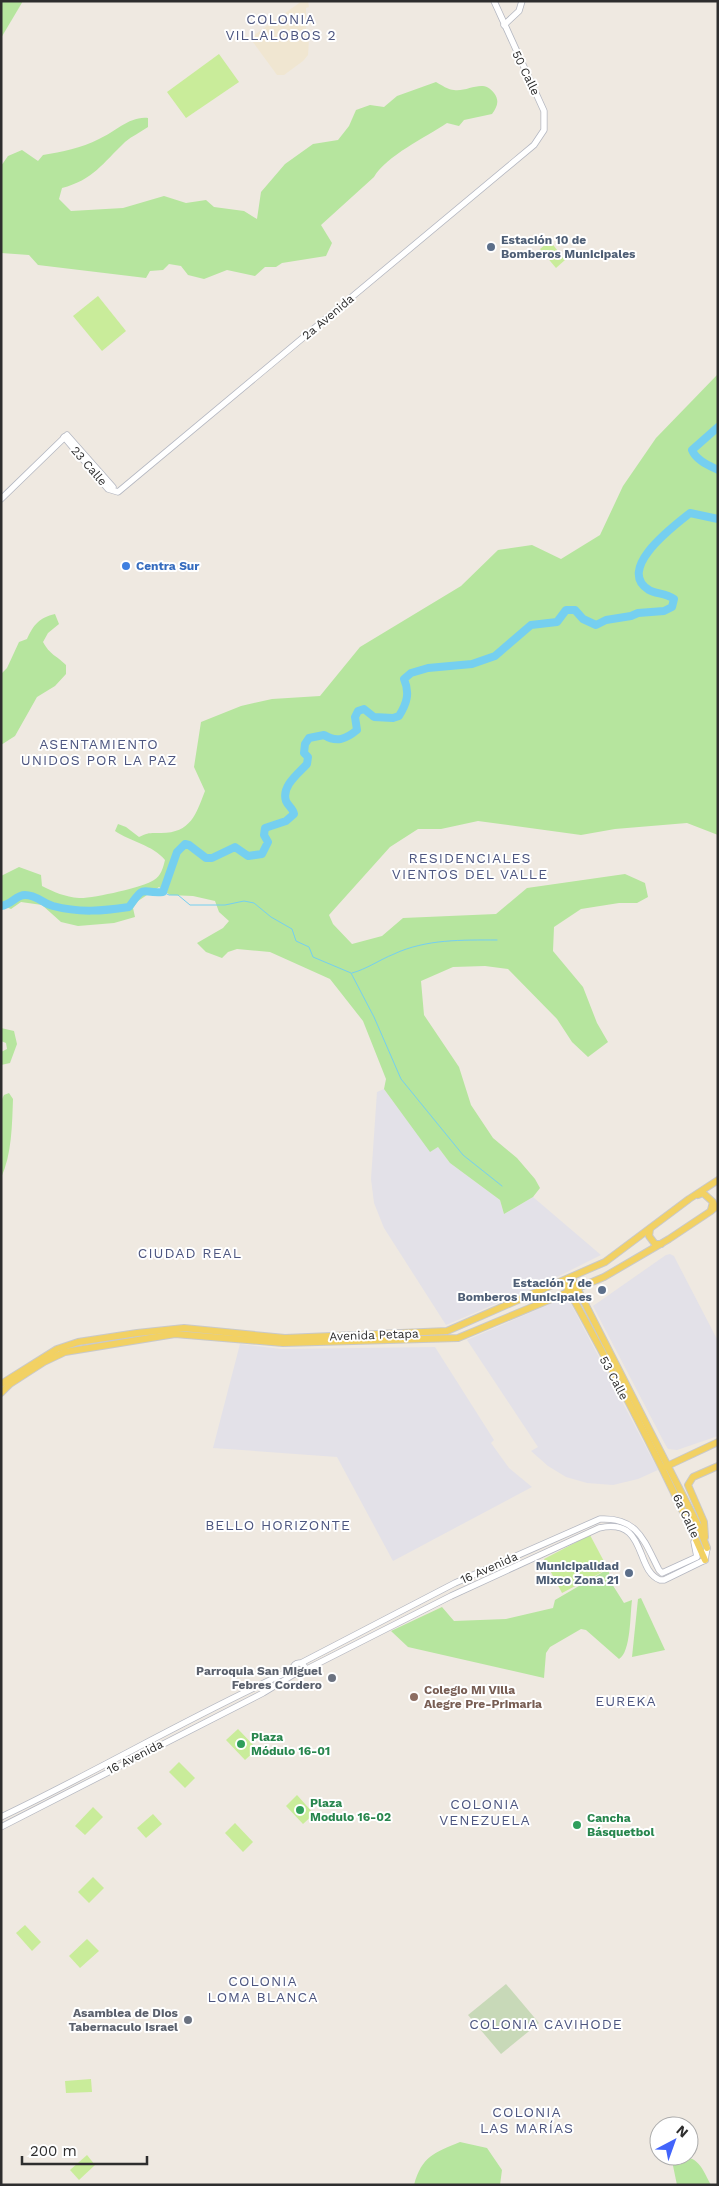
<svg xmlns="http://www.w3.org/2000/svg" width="719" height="2186" font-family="'Work Sans',sans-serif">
	<rect width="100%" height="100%" fill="#efe9e1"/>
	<g fill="#e3e1e8">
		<path d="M384 1089 430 1151 438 1147 450 1163 500 1200 504 1214 533 1197 601 1255 545 1283 446 1325 384 1228 374 1203 371 1179 377 1092Z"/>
		<path d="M670 1254 674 1256 678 1264 718 1341V1436L677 1450 668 1449 665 1444 593 1306 666 1255Z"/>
		<path d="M562 1299 571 1304 658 1470 638 1479 613 1485 587 1483 566 1477 548 1466 531 1451 538 1447 467 1340Z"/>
		<path d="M240 1344 281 1349 435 1347 494 1440 491 1443 509 1468 532 1487 393 1561 337 1457 213 1448Z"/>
	</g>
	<path fill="#f0e6d1" d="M302 1H308L309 7 306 8V39H309L308 55 303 61 284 75H277L250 38Z"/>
	<g fill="#b6e59e">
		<path d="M1 1H23L1 38Z"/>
		<path d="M436 82C441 85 449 90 454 90 469 92 483 78 494 93 500 101 497 107 492 114L464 120 459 126 447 123C426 137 386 156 374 177L321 225 332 243 326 256 282 263 276 267H265L255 276 227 270 204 279 188 275 181 266 169 264 163 270 150 271 146 278 38 265 29 255 1 253V166L8 156 22 150 38 161 43 155C62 152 81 148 99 139 116 132 129 116 148 118V127C141 132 132 136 125 142 103 163 93 180 62 188L59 199 71 211 123 208 164 196 186 203 206 200 214 207 244 211 257 219 261 192 285 164 313 144 338 140 349 126 356 110 370 105 384 107 397 96Z"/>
		<path d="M718 374V835L687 823 615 829 581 835 478 821 441 829H418L390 847 329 915 333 924 352 944 382 936 403 918 496 914 527 888 625 874 645 883 648 897 637 903H619L581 909 554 927 553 951 583 987 597 1023 608 1042 588 1057 572 1042 557 1019 508 969 485 966 453 967 421 981 424 1015 459 1067 471 1105 493 1138 517 1158 535 1179 540 1188 533 1197 504 1214 500 1200 450 1163 438 1147 430 1152 384 1089 386 1079 363 1021 330 979 270 952 237 949 228 952 222 958 206 952 197 943 223 928 229 921 219 912 215 901 193 896 170 895 159 887 138 901 133 908 135 917 114 923 78 926 61 922 42 905 21 902 11 909 1 905V876L19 867 41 875 42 886C54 892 65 897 79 898 91 899 144 887 154 880 161 876 163 868 165 860 153 845 131 842 115 831L118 824 126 827 139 837C148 832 152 833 161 833 191 833 196 814 205 791L194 767 201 722 241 706 272 699 320 696 360 647 461 586 498 550 532 545 561 559 600 535 623 486 656 438Z"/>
		<path d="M55 614 59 624 48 633 43 642C50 655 56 655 66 665V674L55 686 37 697 15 736 1 745V674L7 668 19 642 27 639C34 624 39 618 55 614Z"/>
		<path d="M1 1028 14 1031 17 1044 10 1063 1 1065V1052L7 1049 6 1043 1 1041Z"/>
		<path d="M9 1093 13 1099C12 1125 12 1154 1 1178L2 1099 4 1095Z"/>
		<path d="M608 1569 612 1584 624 1603 632 1600C630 1614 631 1652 619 1659L586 1630 581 1629 550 1647 546 1653 544 1678 408 1647 391 1631 442 1607 454 1621 506 1619 553 1608 555 1600Z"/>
		<path d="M641 1598 665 1650 632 1657 638 1599Z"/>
		<path d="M460 2142 487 2148 502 2170 500 2185H414C422 2156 434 2153 460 2142Z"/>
		<path d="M671 2156C698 2156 699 2162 711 2185H677Z"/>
	</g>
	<path fill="#c8d9b8" d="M506 1984 539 2023 501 2054 468 2015Z"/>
	<g fill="#c9ec9a">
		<path d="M219 54 239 82 186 118 167 92Z"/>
		<path d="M550 241 565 260 556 268 540 249Z"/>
		<path d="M98 296 126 331 102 351 73 316Z"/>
		<path d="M590 1535 608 1569 562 1593 544 1559Z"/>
		<path d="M238 1729 257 1749 245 1760 226 1740Z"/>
		<path d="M179 1762 195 1778 185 1788 169 1772Z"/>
		<path d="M297 1795 314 1814 303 1824 286 1806Z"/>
		<path d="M93 1807 103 1817 85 1835 75 1826Z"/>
		<path d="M153 1814 162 1824 146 1838 137 1828Z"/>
		<path d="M235 1823 253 1842 243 1852 225 1833Z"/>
		<path d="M93 1877 104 1888 89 1903 78 1892Z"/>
		<path d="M25 1925 41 1942 32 1951 16 1933Z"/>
		<path d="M87 1939 99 1951 80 1968 69 1956Z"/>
		<path d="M91 2079 92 2092 66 2093 65 2081Z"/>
		<path d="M87 2155 95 2165 79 2180 70 2170Z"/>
	</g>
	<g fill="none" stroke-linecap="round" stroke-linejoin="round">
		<g stroke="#75cff0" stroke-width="1">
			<path d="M163 892 169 895H178L190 905H225L244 901 254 903 271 917 292 929 296 941 309 947 313 957 351 973 374 1017 401 1079 463 1155 502 1186"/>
			<path d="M352 973C367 969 379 960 394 954 426 939 462 940 497 940"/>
		</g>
		<g stroke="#75cff0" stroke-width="8">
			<path d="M718 427 692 450C696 460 708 465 718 470"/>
			<path d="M1 906C11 905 16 895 25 895 36 895 43 903 53 906 79 913 103 911 129 907 146 883 140 894 163 892L177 852 185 844 189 845 206 858H212L235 847 248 856 262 854 268 842 264 835 265 828 286 821 294 814C293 808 288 806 286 801 281 786 299 773 307 764L308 757 304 753 305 744 309 738 324 735C337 743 346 739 357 730L355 717 358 711 364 709 374 717 393 718 399 716C407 703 410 693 404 679L411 673 428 668 472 664 495 656 531 625 557 622 566 610H575L583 619 596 625 606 620 631 616 638 613 664 611 672 607 674 599C666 593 656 594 649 590 615 569 675 525 690 513L718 519"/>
		</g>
		<defs>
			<g id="secondary">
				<path d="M504 25 519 11 522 1"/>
				<path d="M64 437 108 489 118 492 534 145 544 130V111L494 1"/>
				<path d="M1 499 67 435 113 487"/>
				<path d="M301 1663 455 1583 600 1519C638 1517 644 1541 659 1570L662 1573 697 1557 694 1542"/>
				<circle cx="299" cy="1669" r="6"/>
				<path d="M305 1670 451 1596 599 1528C648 1517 634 1570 660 1580H664L705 1560 707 1548"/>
				<path d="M1 1817C100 1770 194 1714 294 1669"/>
				<path d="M1 1827 263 1693 296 1673"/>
			</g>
			<g id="primary">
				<path d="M698 1195 703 1193 713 1202 711 1210"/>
				<path d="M650 1229 649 1236 655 1244H661"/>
				<path d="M572 1278 699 1527 707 1548"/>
				<path d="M564 1282C614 1372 663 1465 705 1560"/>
				<path d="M1 1384 57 1349 78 1342 137 1333 184 1328 285 1338 447 1331 605 1262 689 1199 718 1180"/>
				<path d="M1 1393 10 1384 44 1362 65 1352 175 1334 283 1343 458 1338 604 1277 669 1239 711 1211 718 1205"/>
				<path d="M665 1467 718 1442"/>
				<path d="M705 1537 704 1522 688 1485 693 1477 718 1466"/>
			</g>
		</defs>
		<use href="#secondary" stroke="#b4b7c1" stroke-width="7"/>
		<use href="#primary" stroke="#c9c9c9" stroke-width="8"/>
		<use href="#secondary" stroke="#fff" stroke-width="5.5"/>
		<use href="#primary" stroke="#f2d163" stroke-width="6"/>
	</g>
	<g fill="#5c6f8a" stroke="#fff" stroke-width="2">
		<circle cx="491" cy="247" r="5"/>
		<circle cx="602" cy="1290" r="5"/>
		<circle cx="629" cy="1573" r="5"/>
	</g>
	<circle fill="#3f7fe0" stroke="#fff" stroke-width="2" cx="126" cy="566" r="5"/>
	<g fill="#6b7280" stroke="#fff" stroke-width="2">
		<circle cx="332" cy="1678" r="5"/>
		<circle cx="188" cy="2020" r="5"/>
	</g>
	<circle fill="#8d6e63" stroke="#fff" stroke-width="2" cx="414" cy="1697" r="5"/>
	<g fill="#2e9e5b" stroke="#fff" stroke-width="2">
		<circle cx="241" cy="1744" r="5"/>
		<circle cx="300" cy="1810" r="5"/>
		<circle cx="577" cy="1825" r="5"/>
	</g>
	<g text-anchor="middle" stroke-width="4" stroke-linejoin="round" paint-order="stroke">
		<g font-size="12" fill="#2e2e2e" stroke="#fff">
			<text transform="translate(526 73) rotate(64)" y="4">50 Calle</text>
			<text transform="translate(328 317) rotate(-40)" y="4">2a Avenida</text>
			<text transform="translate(89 466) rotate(49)" y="4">23 Calle</text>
			<text transform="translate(374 1335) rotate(-2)" y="4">Avenida Petapa</text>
			<text transform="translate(614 1378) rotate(62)" y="4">53 Calle</text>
			<text transform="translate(686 1516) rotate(65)" y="4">6a Calle</text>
			<text transform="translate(489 1568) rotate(-24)" y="4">16 Avenida</text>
			<text transform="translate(135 1757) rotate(-27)" y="4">16 Avenida</text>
		</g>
		<g font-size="12" font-weight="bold" fill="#4e5e75" stroke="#fff" text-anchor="end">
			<text x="501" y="244" text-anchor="start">Estación 10 de<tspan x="501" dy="14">Bomberos Municipales</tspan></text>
			<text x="592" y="1287">Estación 7 de<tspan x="592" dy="14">Bomberos Municipales</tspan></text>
			<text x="619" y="1570">Municipalidad<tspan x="619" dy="14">Mixco Zona 21</tspan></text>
		</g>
		<g font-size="12" font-weight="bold" fill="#366cbe" stroke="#fff" text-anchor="start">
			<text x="136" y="570">Centra Sur</text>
		</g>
		<g font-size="12" font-weight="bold" fill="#5b616d" stroke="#fff" text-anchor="end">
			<text x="322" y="1675">Parroquia San Miguel<tspan x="322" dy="14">Febres Cordero</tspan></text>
			<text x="178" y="2017">Asamblea de Dios<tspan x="178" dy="14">Tabernaculo Israel</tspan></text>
		</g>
		<g font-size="12" font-weight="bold" fill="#785e54" stroke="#fff" text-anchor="start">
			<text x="424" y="1694">Colegio Mi Villa<tspan x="424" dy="14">Alegre Pre-Primaria</tspan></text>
		</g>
		<g font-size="12" font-weight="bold" fill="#27864d" stroke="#fff" text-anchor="start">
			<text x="251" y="1741">Plaza<tspan x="251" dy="14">Módulo 16-01</tspan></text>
			<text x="310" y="1807">Plaza<tspan x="310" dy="14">Modulo 16-02</tspan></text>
			<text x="587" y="1822">Cancha<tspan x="587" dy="14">Básquetbol</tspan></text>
		</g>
		<g font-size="14" letter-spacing="1" fill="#4d5680" stroke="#fff">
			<text x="281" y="24">COLONIA<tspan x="281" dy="16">VILLALOBOS 2</tspan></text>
			<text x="99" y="749">ASENTAMIENTO<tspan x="99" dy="16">UNIDOS POR LA PAZ</tspan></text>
			<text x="470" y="863">RESIDENCIALES<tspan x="470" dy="16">VIENTOS DEL VALLE</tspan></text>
			<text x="190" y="1258">CIUDAD REAL</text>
			<text x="278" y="1530">BELLO HORIZONTE</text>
			<text x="626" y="1706">EUREKA</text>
			<text x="485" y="1809">COLONIA<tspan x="485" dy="16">VENEZUELA</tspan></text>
			<text x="263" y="1986">COLONIA<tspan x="263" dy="16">LOMA BLANCA</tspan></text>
			<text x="546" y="2029">COLONIA CAVIHODE</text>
			<text x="527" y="2117">COLONIA<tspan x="527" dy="16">LAS MARÍAS</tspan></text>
		</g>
	</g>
	<rect width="719" height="2186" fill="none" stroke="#2e2e2e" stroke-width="5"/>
	<g transform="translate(674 2141) rotate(41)"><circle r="24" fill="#ffffff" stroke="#ababab"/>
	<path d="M0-4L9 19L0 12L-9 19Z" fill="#4264fb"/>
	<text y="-8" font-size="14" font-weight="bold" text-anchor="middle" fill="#2e2e2e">N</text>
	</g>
	<path d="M22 2156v8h125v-8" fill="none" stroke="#2e2e2e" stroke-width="2.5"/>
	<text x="30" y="2156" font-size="15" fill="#2e2e2e" stroke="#ffffff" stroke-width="4" paint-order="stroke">200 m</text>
</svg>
